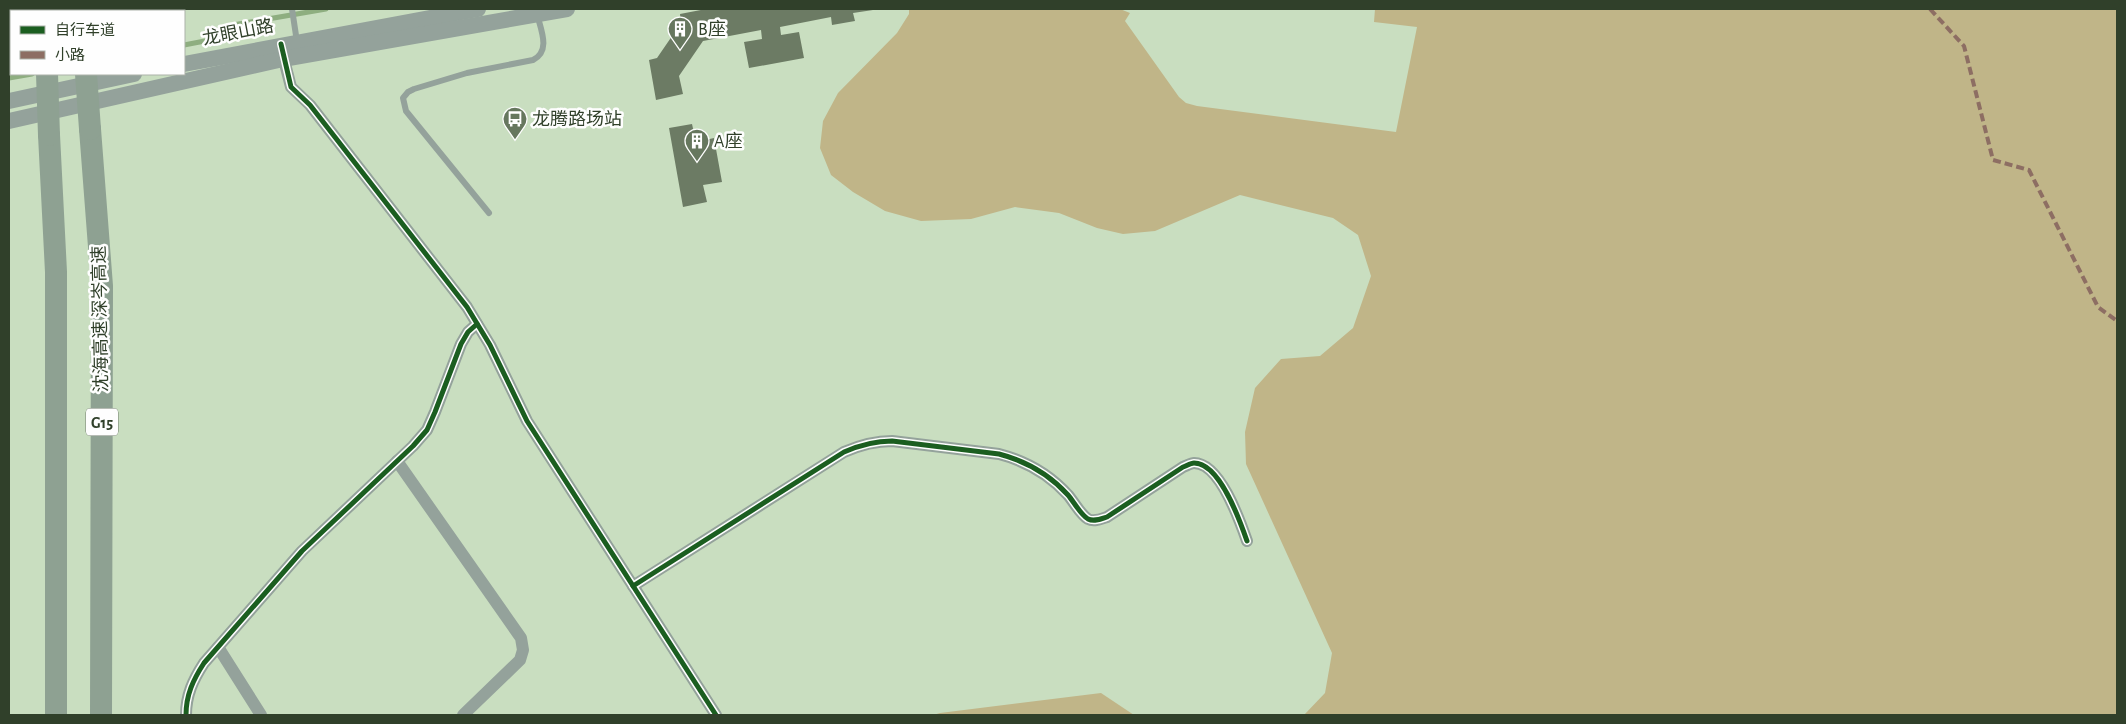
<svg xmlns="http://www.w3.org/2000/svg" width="2126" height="724" font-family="'Alegreya Sans','Noto Sans SC',sans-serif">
	<rect width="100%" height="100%" fill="#c9dec0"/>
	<g fill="#c0b588">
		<path d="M909 9H1120L1130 13 1125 21 1179 97 1186 103 1197 106 1396 132 1417 27 1374 22 1375 9H2117V715H1304L1325 693 1332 653 1246 464 1245 432 1255 388 1281 359 1320 356 1353 328 1371 276 1358 235 1333 218 1240 195 1155 231 1123 234 1097 228 1059 213 1015 207 971 219 921 221 885 211 853 192 831 175 820 148 823 121 838 93 897 33 909 14Z"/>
		<path d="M1101 693 1134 715H933L940 713Z"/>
	</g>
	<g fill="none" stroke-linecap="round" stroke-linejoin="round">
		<g stroke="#8eae80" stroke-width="5">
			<path d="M184 45 210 40 227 26 326 9"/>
			<path d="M9 78 32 74"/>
		</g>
	</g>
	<g fill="#6c7b64">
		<path d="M706 9H873V10L853 13 855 21 832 25 831 17 780 27 781 35 799 32 804 58 749 68 744 42 762 39 761 30 703 41 679 76 683 94 656 100 649 60 657 58 681 23 680 14Z"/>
		<path d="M692 124 696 142 714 138 722 182 703 185 707 202 683 207 669 128Z"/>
	</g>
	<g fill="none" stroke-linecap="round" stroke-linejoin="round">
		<g stroke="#94a29b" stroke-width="6">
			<path d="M292 9 297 42"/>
			<path d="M489 213 406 111 403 98 408 92 414 89 467 73 533 60C551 51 541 30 537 14"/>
		</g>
		<g stroke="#94a29b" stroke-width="12">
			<path d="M282 52 291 87 310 105 467 307 490 345 527 421 716 715"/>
			<path d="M397 461 521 638 523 650 520 660 463 715"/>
			<path d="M633 586 844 452C860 445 874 441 892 441L999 454C1026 461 1049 474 1068 495 1074 502 1080 514 1088 519 1094 522 1101 519 1107 517L1183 467C1186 466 1191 463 1194 463 1220 463 1240 521 1247 541"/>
			<path d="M218 647 261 715"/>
			<path d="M186 715C186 695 193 680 204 663L302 551 413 446 427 430 435 412 461 344 468 332 477 324"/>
		</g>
		<g stroke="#94a29b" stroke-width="16">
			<path d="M184 64 478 9"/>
			<path d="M9 101 134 74"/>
			<path d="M9 121 283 59 567 9"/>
		</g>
		<g stroke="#8ea192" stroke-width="22">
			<path d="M44 9V11"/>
			<path d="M82 9V11"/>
			<path d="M90 129 102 286 101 715"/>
			<path d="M49 135 56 272V715"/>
		</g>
		<g stroke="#8ea192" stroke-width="22">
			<path d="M47 74 49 135"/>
			<path d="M86 74 90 129"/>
		</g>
		<path stroke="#8d6e63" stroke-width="4" stroke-dasharray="8 4" stroke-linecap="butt" d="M1930 9 1964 46 1993 160 2029 170 2098 307 2117 321"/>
		<defs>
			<g id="cycleway">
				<path d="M281 44 291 87 310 105 467 307 490 345 527 421 716 715"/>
				<path d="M633 586 844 452C860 445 874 441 892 441L999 454C1026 461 1049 474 1068 495 1074 502 1080 514 1088 519 1094 522 1101 519 1107 517L1183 467C1186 466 1191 463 1194 463 1220 463 1240 521 1247 541"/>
				<path d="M186 715C186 695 193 680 204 663L302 551 413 446 427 430 435 412 461 344 468 332 477 324"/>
			</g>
		</defs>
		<use href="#cycleway" stroke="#fefefe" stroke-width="8"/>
		<use href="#cycleway" stroke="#1b5e20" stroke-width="5"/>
	</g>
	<defs>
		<symbol id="building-pin" viewBox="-11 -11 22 30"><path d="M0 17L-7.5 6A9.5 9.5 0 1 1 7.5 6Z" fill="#66775e" stroke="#fefefe"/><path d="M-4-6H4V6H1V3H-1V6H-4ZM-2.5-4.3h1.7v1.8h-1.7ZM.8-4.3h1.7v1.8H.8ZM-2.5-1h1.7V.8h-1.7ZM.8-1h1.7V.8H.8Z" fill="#fff"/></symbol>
		<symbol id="bus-pin" viewBox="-11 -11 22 30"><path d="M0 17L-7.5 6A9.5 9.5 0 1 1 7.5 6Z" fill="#66775e" stroke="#fefefe"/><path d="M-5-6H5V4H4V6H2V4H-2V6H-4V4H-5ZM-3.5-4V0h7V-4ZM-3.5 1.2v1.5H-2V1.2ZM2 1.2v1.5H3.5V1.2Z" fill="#fff"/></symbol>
	</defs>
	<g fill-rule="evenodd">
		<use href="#building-pin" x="666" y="15" width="28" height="38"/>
		<use href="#bus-pin" x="501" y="105" width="28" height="38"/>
		<use href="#building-pin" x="683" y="127" width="28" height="38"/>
	</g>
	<g text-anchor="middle" stroke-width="5" stroke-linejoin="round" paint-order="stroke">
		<rect fill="#fefefe" stroke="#6e796a" stroke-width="1" x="86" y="408.5" width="32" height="27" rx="4"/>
		<g font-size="16" font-weight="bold" fill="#30402a">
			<text x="102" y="428">G15</text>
		</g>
		<g font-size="18" fill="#30402a" stroke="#fefefe" text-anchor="start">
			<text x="698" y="35">B座</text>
			<text x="532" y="125">龙腾路场站</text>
			<text x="714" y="147">A座</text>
		</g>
		<g font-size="18" fill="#30402a" stroke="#fefefe">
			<text transform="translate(238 32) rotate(-11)" y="6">龙眼山路</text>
			<text transform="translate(100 319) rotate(-91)" y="6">沈海高速 深岑高速</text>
		</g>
	</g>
	<rect width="2126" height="724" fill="none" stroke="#30402a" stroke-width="20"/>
	<rect x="10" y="10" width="175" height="65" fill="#fefefe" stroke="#acb2a9"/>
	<rect x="20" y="26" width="25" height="8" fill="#1b5e20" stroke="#acb2a9"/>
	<text x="55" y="35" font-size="15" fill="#30402a">自行车道</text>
	<rect x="20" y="51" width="25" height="8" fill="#8d6e63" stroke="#acb2a9"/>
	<text x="55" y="60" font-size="15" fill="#30402a">小路</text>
</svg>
